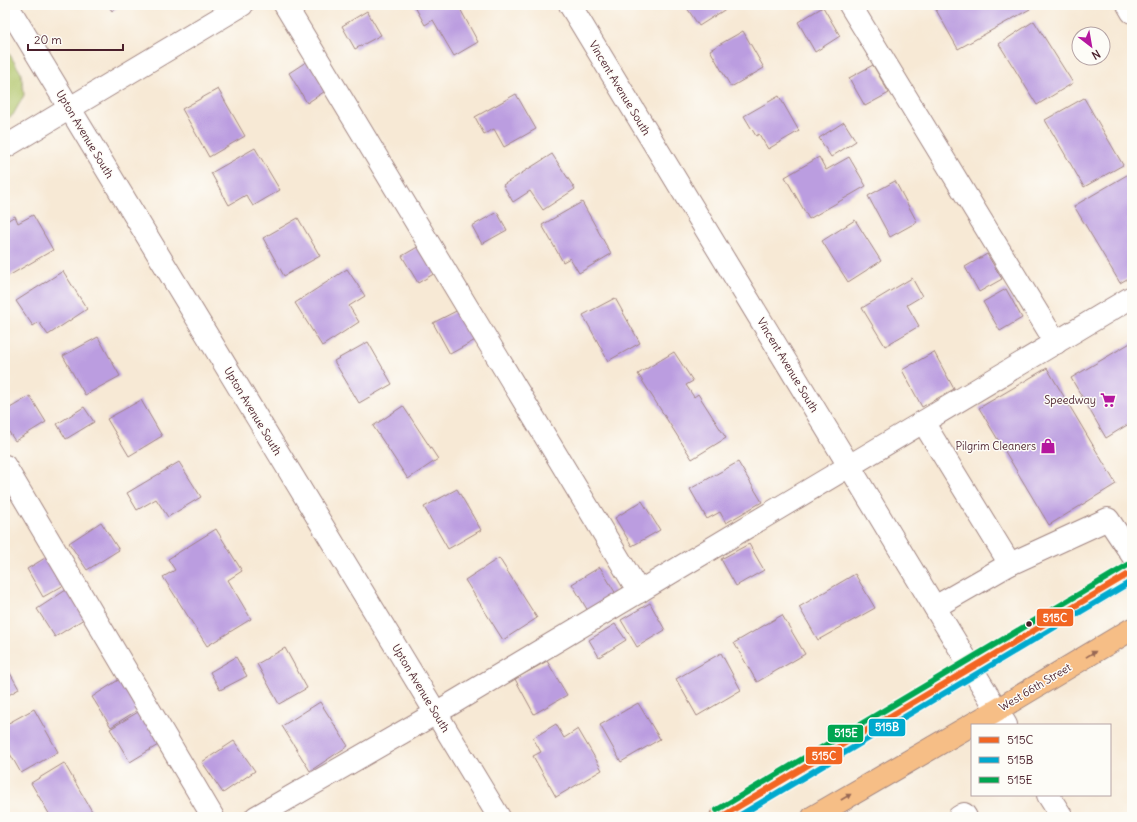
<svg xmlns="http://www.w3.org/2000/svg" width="1137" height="822" font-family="Delius,sans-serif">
	<rect width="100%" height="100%" fill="#fdfcf7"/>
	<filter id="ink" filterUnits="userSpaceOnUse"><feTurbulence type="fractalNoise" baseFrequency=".025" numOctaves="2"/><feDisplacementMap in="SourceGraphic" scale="8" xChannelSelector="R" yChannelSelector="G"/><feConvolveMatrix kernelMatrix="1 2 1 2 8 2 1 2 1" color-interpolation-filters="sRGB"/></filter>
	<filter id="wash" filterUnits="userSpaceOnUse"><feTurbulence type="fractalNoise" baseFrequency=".012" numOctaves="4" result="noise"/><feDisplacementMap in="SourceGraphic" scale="16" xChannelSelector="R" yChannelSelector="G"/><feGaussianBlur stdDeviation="0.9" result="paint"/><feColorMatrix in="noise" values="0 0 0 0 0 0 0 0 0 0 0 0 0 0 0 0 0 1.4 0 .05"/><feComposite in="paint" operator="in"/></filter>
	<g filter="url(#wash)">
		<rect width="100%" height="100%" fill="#f7e9d5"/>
		<path fill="#b0c569" stroke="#7d724a" d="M5 47 21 73 24 95 13 115 5 119Z"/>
		<g id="blocks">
			<g fill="#bb9de0">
				<path d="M108 5H121L112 11Z"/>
				<path d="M414 5H458L478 42 454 56 433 20 425 25Z"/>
				<path d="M685 5H732L699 26Z"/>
				<path d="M940 5H1027L1030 9 958 49 935 8Z"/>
				<path d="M823 7 840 36 815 52 798 22Z"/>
				<path d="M367 11 381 35 355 49 342 26Z"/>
				<path d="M1034 21 1073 83 1037 105 999 44Z"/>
				<path d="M743 31 764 68 731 87 710 50Z"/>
				<path d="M309 60 327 90 307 103 289 73Z"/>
				<path d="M873 65 889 93 865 106 849 78Z"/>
				<path d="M218 89 245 136 209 157 182 109Z"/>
				<path d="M516 94 536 129 504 147 494 129 484 134 475 117Z"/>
				<path d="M779 96 799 131 768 149 759 134 756 136 744 116Z"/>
				<path d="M1084 98 1123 165 1084 187 1045 120Z"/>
				<path d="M844 122 856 141 831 157 819 138Z"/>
				<path d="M255 148 280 190 253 206 246 195 229 205 211 173Z"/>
				<path d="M552 154 575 189 543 210 530 191 513 202 503 185Z"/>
				<path d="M819 157 826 170 849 157 866 186 809 219 785 177Z"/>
				<path d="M1132 172V276L1120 283 1074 206Z"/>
				<path d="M895 181 917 222 890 237 868 196Z"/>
				<path d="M582 202 611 254 579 273 570 258 563 262 542 225Z"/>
				<path d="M497 212 507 230 482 244 472 226Z"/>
				<path d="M33 215 53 250 5 278V222L15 216 18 223Z"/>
				<path d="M298 218 320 256 284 276 263 238Z"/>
				<path d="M855 220 881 261 848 282 822 241Z"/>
				<path d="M421 245 437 272 418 283 402 256Z"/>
				<path d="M987 254 1002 279 979 292 965 267Z"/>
				<path d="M347 269 365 296 349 306 359 322 322 346 295 303Z"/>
				<path d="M63 271 87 309 48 335 39 322 33 326 16 301Z"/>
				<path d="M912 278 922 296 907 305 919 326 885 346 862 308Z"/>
				<path d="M1006 289 1022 318 1000 331 983 302Z"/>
				<path d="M615 298 640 343 608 361 583 315Z"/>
				<path d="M462 308 479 338 450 354 433 323Z"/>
				<path d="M98 337 120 376 85 395 63 356Z"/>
				<path d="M368 342 392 384 359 403 334 361Z"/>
				<path d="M1132 342V422L1106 438 1071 378Z"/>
				<path d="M674 352 693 381 686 385 694 397 698 394 726 438 692 459 638 374Z"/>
				<path d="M934 352 954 389 922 407 902 370Z"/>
				<path d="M1047 368 1116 484 1049 525 979 408Z"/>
				<path d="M30 396 46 422 15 441 5 426V411Z"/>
				<path d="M141 400 162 436 129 456 107 419Z"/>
				<path d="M403 406 438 459 408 479 373 426Z"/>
				<path d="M84 407 94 422 66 439 57 424Z"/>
				<path d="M179 462 201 497 168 517 156 499 137 510 127 493Z"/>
				<path d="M738 462 762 502 726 523 720 512 707 519 690 489Z"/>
				<path d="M457 489 481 530 448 549 424 507Z"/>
				<path d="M642 501 660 530 632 546 615 518Z"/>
				<path d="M101 522 119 550 87 570 69 543Z"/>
				<path d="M216 529 242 571 228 580 251 619 207 646 163 577 175 570 168 559Z"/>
				<path d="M749 544 764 570 736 586 721 559Z"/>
				<path d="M50 555 66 584 43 597 27 569Z"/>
				<path d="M499 558 537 618 503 640 465 580Z"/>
				<path d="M600 567 616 594 588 611 572 584Z"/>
				<path d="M855 574 875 608 818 640 799 607Z"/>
				<path d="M69 588 87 617 55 637 37 609Z"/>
				<path d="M650 603 665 630 637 647 621 620Z"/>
				<path d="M782 615 805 654 757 682 734 643Z"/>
				<path d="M615 624 626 640 599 657 589 640Z"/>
				<path d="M285 648 307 688 279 704 257 664Z"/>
				<path d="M721 653 741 690 697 716 676 679Z"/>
				<path d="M236 657 247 676 220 690 210 672Z"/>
				<path d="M547 661 567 695 534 714 515 679Z"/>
				<path d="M5 664 19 689 5 697Z"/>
				<path d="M123 677 142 707 111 727 92 697Z"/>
				<path d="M320 702 348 746 310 771 282 726Z"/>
				<path d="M638 703 660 739 621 762 600 725Z"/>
				<path d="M34 709 58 752 21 773 5 745V725Z"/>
				<path d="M143 709 163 742 130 762 110 729Z"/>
				<path d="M556 724 564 738 578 729 602 770 556 797 533 756 541 752 533 738Z"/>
				<path d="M234 741 255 771 223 793 202 762Z"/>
				<path d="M64 763 93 813 86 817H51L31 783Z"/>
			</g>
		</g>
	</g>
	<g filter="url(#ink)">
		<use href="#blocks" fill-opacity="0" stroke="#a08480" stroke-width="1"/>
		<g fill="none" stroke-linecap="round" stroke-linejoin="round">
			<defs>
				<g id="minor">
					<path d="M7 5 499 817"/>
					<path d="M285 5 639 592"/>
					<path d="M570 5 1006 725"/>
					<path d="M850 5 1056 343"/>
					<path d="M1128 5 1132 12"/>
					<path d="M5 147 242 5"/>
					<path d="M923 422 1010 564 1108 519 1132 555"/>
					<path d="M5 466 213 817"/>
					<path d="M935 607 1010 564"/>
					<path d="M1048 795 1062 817"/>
					<path d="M256 817 436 713 1132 297"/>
					<path d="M959 817 964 814 966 817"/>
				</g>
				<g id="major">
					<path d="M721 817 1132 572"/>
					<path d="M813 817 997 710 1132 629"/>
				</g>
			</defs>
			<use href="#minor" stroke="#a08480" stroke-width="24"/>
			<use href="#major" stroke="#a08480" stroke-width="24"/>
			<use href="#minor" stroke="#fff" stroke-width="22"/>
			<use href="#major" stroke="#f6be86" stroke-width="22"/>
			<defs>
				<path id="bus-1" d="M721 817 1132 572"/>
				<path id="bus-2" d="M737 817 1132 581"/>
				<path id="bus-3" d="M717 810 1128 565"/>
			</defs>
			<use href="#bus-1" stroke="#fdfcf7" stroke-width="9"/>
			<use href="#bus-2" stroke="#fdfcf7" stroke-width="9"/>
			<use href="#bus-3" stroke="#fdfcf7" stroke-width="9"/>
			<use href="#bus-1" stroke="#f26522" stroke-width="6"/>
			<use href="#bus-2" stroke="#00a9ce" stroke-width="6"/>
			<use href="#bus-3" stroke="#00a651" stroke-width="6"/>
		</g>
		<defs><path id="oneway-solid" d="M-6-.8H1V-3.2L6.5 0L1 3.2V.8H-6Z"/></defs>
		<g fill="#976754">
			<use href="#oneway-solid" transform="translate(1091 654) rotate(-31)"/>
			<use href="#oneway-solid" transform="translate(846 797) rotate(-30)"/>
		</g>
	</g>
	<defs>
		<symbol id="supermarket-bare" viewBox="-9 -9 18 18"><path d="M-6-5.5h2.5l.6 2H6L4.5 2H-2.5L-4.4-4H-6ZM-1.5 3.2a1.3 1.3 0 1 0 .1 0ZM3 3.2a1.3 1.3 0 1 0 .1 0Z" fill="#b5179e" stroke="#fdfcf7" stroke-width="2.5" paint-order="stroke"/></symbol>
		<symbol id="shop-bare" viewBox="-9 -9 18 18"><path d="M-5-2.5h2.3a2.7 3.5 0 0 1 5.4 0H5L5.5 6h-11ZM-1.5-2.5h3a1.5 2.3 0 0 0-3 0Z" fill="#b5179e" stroke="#fdfcf7" stroke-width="2.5" paint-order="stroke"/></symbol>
	</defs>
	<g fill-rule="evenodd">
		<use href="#supermarket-bare" x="1097" y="389" width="22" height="22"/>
		<use href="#shop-bare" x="1037" y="435" width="22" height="22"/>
	</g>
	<circle fill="#4a1f2b" stroke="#fdfcf7" stroke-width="1.5" cx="1029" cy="624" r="3.5"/>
	<g text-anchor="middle" stroke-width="3" stroke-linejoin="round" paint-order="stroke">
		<g font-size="11" fill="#4a1f2b" stroke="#fdfcf7">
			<text transform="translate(620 88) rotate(59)" y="4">Vincent Avenue South</text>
			<text transform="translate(85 134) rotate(59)" y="4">Upton Avenue South</text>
			<text transform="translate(788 365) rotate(59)" y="4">Vincent Avenue South</text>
			<text transform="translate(253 411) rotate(59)" y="4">Upton Avenue South</text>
			<text transform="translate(1035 687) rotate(-31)" y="4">West 66th Street</text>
			<text transform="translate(421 688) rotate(59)" y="4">Upton Avenue South</text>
		</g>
		<g font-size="11" fill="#4a1f2b" stroke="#fdfcf7" text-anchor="end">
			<text x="1096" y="404">Speedway</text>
			<text x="1036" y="450">Pilgrim Cleaners</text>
		</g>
	</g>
	<g stroke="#fdfcf7" stroke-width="1.5">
		<rect x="1036" y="608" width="38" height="19" rx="4" fill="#f26522"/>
		<rect x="868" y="718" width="38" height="19" rx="4" fill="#00a9ce"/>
		<rect x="827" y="724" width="37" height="19" rx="4" fill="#00a651"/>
		<rect x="805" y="746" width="38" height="19" rx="4" fill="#f26522"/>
	</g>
	<g font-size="11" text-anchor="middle" font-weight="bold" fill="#fff">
		<text x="1055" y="622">515C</text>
		<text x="887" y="731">515B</text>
		<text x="846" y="737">515E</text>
		<text x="824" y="760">515C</text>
	</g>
	<rect width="1137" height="822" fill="none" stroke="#fdfcf7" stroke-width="20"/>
	<rect x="971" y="724" width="140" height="72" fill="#fdfcf7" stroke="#b5a4a5"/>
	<rect x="979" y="737" width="20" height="6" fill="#f26522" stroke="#b5a4a5"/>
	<text x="1007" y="744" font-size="12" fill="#4a1f2b">515C</text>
	<rect x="979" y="757" width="20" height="6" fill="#00a9ce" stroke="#b5a4a5"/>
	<text x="1007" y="764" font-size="12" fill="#4a1f2b">515B</text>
	<rect x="979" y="777" width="20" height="6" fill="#00a651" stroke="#b5a4a5"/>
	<text x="1007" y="784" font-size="12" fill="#4a1f2b">515E</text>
	<g transform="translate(1091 46) rotate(149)"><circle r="19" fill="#fdfcf7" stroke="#b5a4a5"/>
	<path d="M0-3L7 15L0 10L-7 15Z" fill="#b5179e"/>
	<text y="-6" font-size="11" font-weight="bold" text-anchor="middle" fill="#4a1f2b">N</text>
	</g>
	<path d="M28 44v6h95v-6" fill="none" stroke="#4a1f2b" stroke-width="2"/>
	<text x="34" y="44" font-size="12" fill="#4a1f2b" stroke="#fdfcf7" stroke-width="3" paint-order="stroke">20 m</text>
</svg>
